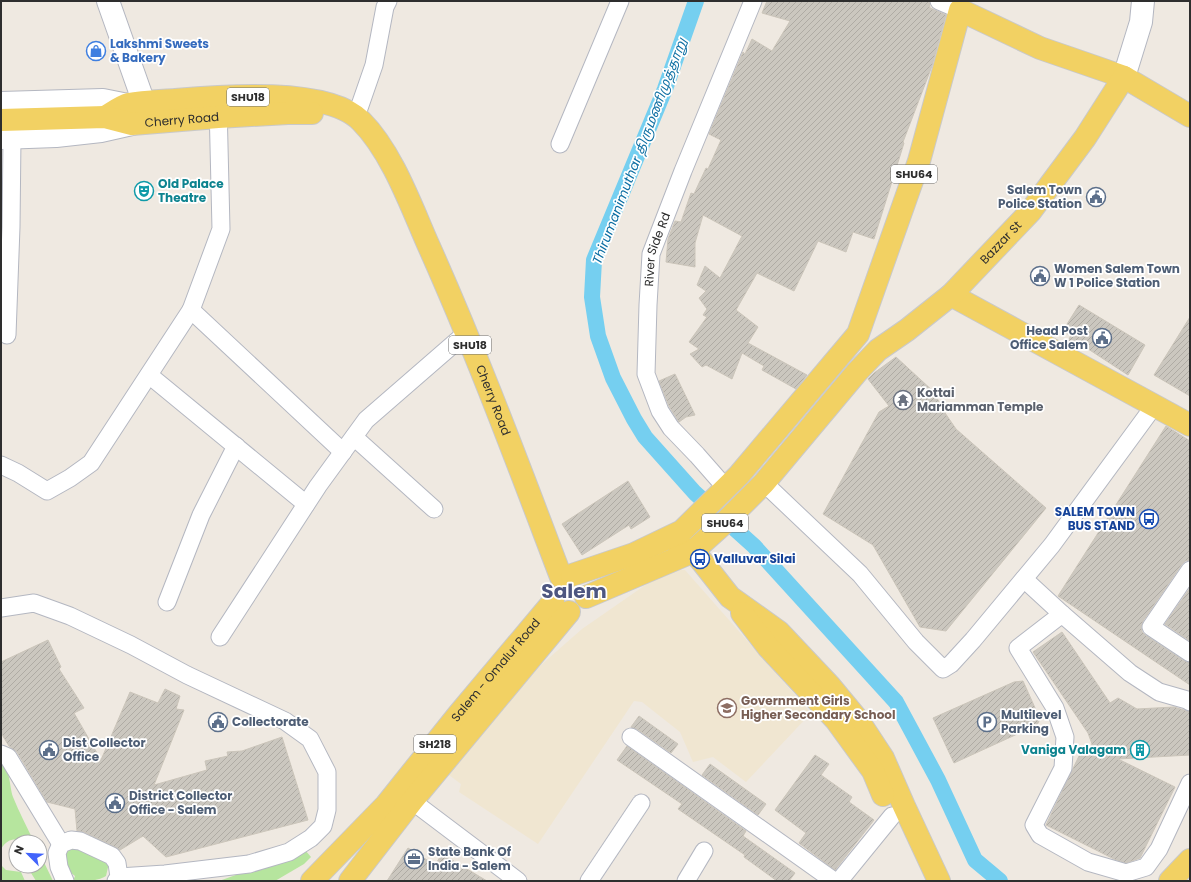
<svg xmlns="http://www.w3.org/2000/svg" width="1191" height="882" font-family="Poppins,'Noto Sans Tamil',sans-serif">
	<defs>
		<pattern id="building-hatch" width="6" height="6" patternUnits="userSpaceOnUse"><rect width="6" height="6" fill="#cbc7bf"/><path d="M-1 1l2-2M0 6l6-6M5 7l2-2" fill="none" stroke="#afaba4"/></pattern>
	</defs>
	<rect width="100%" height="100%" fill="#efe9e1"/>
	<path fill="#f0e6d1" d="M667 570H685L811 713 746 782 713 757 693 762 680 732 642 702 634 701 538 844 459 792 461 784 445 772 541 665 582 629Z"/>
	<g fill="#b6e59e">
		<path d="M1 763C11 771 9 785 13 797 19 812 27 827 34 842 20 842 11 833 1 849Z"/>
		<path d="M72 848H78L109 863 106 876C96 882 84 881 73 881L75 876 64 867 66 853Z"/>
		<path d="M305 850 311 857 304 864 275 881H219Z"/>
		<path d="M40 854 53 881H36L28 868 30 866H40Z"/>
		<path d="M1 865 6 870 21 872 25 881H1Z"/>
	</g>
	<g fill="none" stroke-linecap="round" stroke-linejoin="round">
		<path stroke="#75cff0" stroke-width="16" d="M696 1 665 89 594 260 592 297 598 336 613 378 634 419 645 437 695 493 754 546 896 702 938 780 975 860 1000 881"/>
	</g>
	<g fill="url(#building-hatch)" stroke="#cbc5ba">
		<path d="M767 1H929L930 8 946 15 932 66 903 142 904 143 874 239 853 232 846 252 818 241 794 291 757 273 736 310 758 327 748 343 807 375 796 389 762 370 764 366 742 353 732 379 706 365 702 367 690 354 699 349 689 342 707 317 703 315 707 309 699 298 706 291 697 285 705 266 720 278 742 236 703 215 695 243V267L666 262 668 239 675 221 681 222 691 193 694 194 706 168 708 169 721 140 709 134 743 52 745 54 752 39 772 51 790 21 762 13Z"/>
		<path d="M1079 305 1145 345 1128 375 1079 343 1075 348 1067 344 1071 335 1062 332Z"/>
		<path d="M1190 317V396L1154 375Z"/>
		<path d="M896 357 934 392 943 410 956 429 1046 508 946 631 920 627 873 545 823 514 879 412 889 406 868 379 874 373Z"/>
		<path d="M675 374 695 415 686 417 679 422 669 406 659 381Z"/>
		<path d="M1166 426 1190 441V560L1185 561 1182 564 1143 621 1141 627 1142 632 1145 635 1184 661 1190 663V685L1058 596Z"/>
		<path d="M628 481 650 517 631 529 629 525 582 555 562 524Z"/>
		<path d="M1190 588V641L1165 624Z"/>
		<path d="M1062 632 1110 703 1118 698 1137 709 1174 707 1190 712V755L1118 759 1175 787 1140 858 1126 863 1114 859 1046 825 1079 756 1088 755 1092 744 1088 733 1033 652Z"/>
		<path d="M48 640 61 667 59 669 84 708 74 713 101 760 130 692 158 703 165 689 180 696 176 709 184 710 154 785 207 770 205 761 228 756 227 752 242 751 282 737 308 820 166 857 143 836 120 850 84 832 77 831 75 809 47 802 17 752 9 746 1 733V662Z"/>
		<path d="M1023 681 1040 719 1037 725 954 763 933 718 1014 682Z"/>
		<path d="M639 716 678 744 671 753 637 729 631 727Z"/>
		<path d="M627 746 746 831 743 836 795 873 789 881H777L744 857 745 855 678 809 682 804 617 760Z"/>
		<path d="M815 755 829 764 821 775 852 797 849 802 874 820 835 870 799 843 806 833 775 810Z"/>
		<path d="M710 764 766 804 758 815 702 775Z"/>
		<path d="M408 848 435 865 442 854 487 881H387Z"/>
	</g>
	<g fill="none" stroke-linecap="round" stroke-linejoin="round">
		<defs>
			<g id="street">
				<path d="M939 1 960 10"/>
				<path d="M218 104 221 229 191 310 343 452"/>
				<path d="M356 117 374 65 385 7 388 1"/>
				<path d="M560 144 620 1"/>
				<path d="M7 335 11 227 12 138"/>
				<path d="M149 375 306 504"/>
				<path d="M354 437 434 509"/>
				<path d="M1 465 18 473 47 491 70 478 91 463 191 310"/>
				<path d="M764 483 860 574 916 642 943 669 951 664 973 640 1052 545 1154 406"/>
				<path id="s1" d="M726 488 697 455 671 428 660 411 646 374 648 305 651 254 683 171 753 1"/>
				<path d="M1190 570 1151 627 1190 653"/>
				<path d="M1024 579 1062 614"/>
				<path d="M167 602 201 515 236 446"/>
				<path d="M1 608 34 603 70 616 131 645 187 675 285 721 310 739 327 772V810L323 826 311 838 289 852 249 864 165 874 119 877"/>
				<path d="M220 637 318 486 366 420 465 334"/>
				<path d="M1190 702 1187 700 1159 692 1130 673 1062 614 1018 648 1055 708 1065 737 1063 768 1034 825 1040 835 1088 862 1126 873 1146 867 1159 849 1190 783"/>
				<path d="M631 737 834 881"/>
				<path d="M1 754 8 757 61 844"/>
				<path d="M412 801 518 881"/>
				<path d="M65 881 59 867 57 853 61 844 71 840 80 841 112 856 117 863 119 877 116 881"/>
				<path d="M589 881 641 803"/>
				<path d="M686 881 704 851"/>
				<path d="M839 881 892 816"/>
			</g>
			<g id="secondary">
				<path d="M108 1 144 103 148 119"/>
				<path d="M1124 77 1141 22 1143 1"/>
				<path d="M1 103 103 100 128 105"/>
				<path d="M1 138 56 136 101 131 132 124"/>
			</g>
			<g id="primary">
				<path id="s2" d="M105 117C112 113 121 106 129 104 143 101 160 101 175 100 220 96 328 87 361 121 391 151 410 203 427 242 476 351 518 464 561 577"/>
				<path id="s3" d="M1 120 105 117 132 124 218 117 288 113H312"/>
				<path d="M951 295 1190 425"/>
				<path d="M679 546 692 552 700 559 730 597 779 632 829 685 858 720 883 758 904 806 939 881"/>
				<path d="M572 575 634 554 682 531 739 475 858 334 919 161 960 10 1040 48 1124 77 1190 116"/>
				<path id="s4" d="M586 597 692 552 721 526 764 483 857 372 878 350 907 330 951 295 1030 212 1085 138 1124 77"/>
				<path d="M742 613 768 647 836 720 873 771 883 795"/>
				<path id="s5" d="M312 881 386 805 458 715 553 602"/>
				<path d="M350 881 412 801 569 612"/>
				<path d="M1170 881 1190 860"/>
			</g>
		</defs>
		<use href="#street" stroke="#b4b7c1" stroke-width="19"/>
		<use href="#secondary" stroke="#b4b7c1" stroke-width="24"/>
		<use href="#primary" stroke="#c9c9c9" stroke-width="24"/>
		<use href="#street" stroke="#fff" stroke-width="17"/>
		<use href="#secondary" stroke="#fff" stroke-width="22"/>
		<use href="#primary" stroke="#f2d163" stroke-width="22"/>
	</g>
	<defs>
		<symbol id="shop-ring" viewBox="-11 -11 22 22"><circle r="9.5" fill="#fff" stroke="#3f7fe0" stroke-width="1.5"/><path d="M-5-2.5h2.3a2.7 3.5 0 0 1 5.4 0H5L5.5 6h-11ZM-1.5-2.5h3a1.5 2.3 0 0 0-3 0Z" fill="#3f7fe0"/></symbol>
		<symbol id="theatre-ring" viewBox="-11 -11 22 22"><circle r="9.5" fill="#fff" stroke="#0f9aa8" stroke-width="1.5"/><path d="M-5-5.5Q0-4 5-5.5V0Q5 5 0 6Q-5 5-5 0ZM-3.3-2.5H-1v1.5H-3.3ZM1-2.5H3.3v1.5H1ZM-2.8 1Q0 5.5 2.8 1Z" fill="#0f9aa8"/></symbol>
		<symbol id="civic-ring" viewBox="-11 -11 22 22"><circle r="9.5" fill="#fff" stroke="#5c6f8a" stroke-width="1.5"/><path d="M-.6-6.5H3V-4.5H.6V-3L4-1V1h2V6H-6V1h2V-1L-.6-3ZM-1.2 2.5V6h2.4V2.5Z" fill="#5c6f8a"/></symbol>
		<symbol id="temple-ring" viewBox="-11 -11 22 22"><circle r="9.5" fill="#fff" stroke="#6b7280" stroke-width="1.5"/><path d="M0-6L5-2H3V0L6.5 2.5H4V6H1.5V3h-3V6H-4V2.5H-6.5L-3 0V-2H-5Z" fill="#6b7280"/></symbol>
		<symbol id="bus-ring" viewBox="-11 -11 22 22"><circle r="9.5" fill="#fff" stroke="#1a4fb4" stroke-width="1.5"/><path d="M-5-6H5V4H4V6H2V4H-2V6H-4V4H-5ZM-3.5-4V0h7V-4ZM-3.5 1.2v1.5H-2V1.2ZM2 1.2v1.5H3.5V1.2Z" fill="#1a4fb4"/></symbol>
		<symbol id="school-ring" viewBox="-11 -11 22 22"><circle r="9.5" fill="#fff" stroke="#8d6e63" stroke-width="1.5"/><path d="M0-5L7-2L0 1L-7-2ZM-4 1L0 2.5L4 1V4Q0 6-4 4Z" fill="#8d6e63"/></symbol>
		<symbol id="parking-ring" viewBox="-11 -11 22 22"><circle r="9.5" fill="#fff" stroke="#5c6f8a" stroke-width="1.5"/><path d="M-3.5-5.5H1a3.5 3.5 0 0 1 0 7H-1V5.5H-3.5ZM-1-3.4V-.6H.8a1.4 1.4 0 0 0 0-2.8Z" fill="#5c6f8a"/></symbol>
		<symbol id="building-ring" viewBox="-11 -11 22 22"><circle r="9.5" fill="#fff" stroke="#0f9aa8" stroke-width="1.5"/><path d="M-4-6H4V6H1V3H-1V6H-4ZM-2.5-4.3h1.7v1.8h-1.7ZM.8-4.3h1.7v1.8H.8ZM-2.5-1h1.7V.8h-1.7ZM.8-1h1.7V.8H.8Z" fill="#0f9aa8"/></symbol>
		<symbol id="office-ring" viewBox="-11 -11 22 22"><circle r="9.5" fill="#fff" stroke="#5c6f8a" stroke-width="1.5"/><path d="M-6-3h4V-5.5h4V-3h4V5H-6ZM-1-4.5V-3h2v-1.5ZM-6 0V1H6V0Z" fill="#5c6f8a"/></symbol>
	</defs>
	<g fill-rule="evenodd">
		<use href="#shop-ring" x="85" y="40" width="22" height="22"/>
		<use href="#theatre-ring" x="133" y="180" width="22" height="22"/>
		<use href="#civic-ring" x="1085" y="186" width="22" height="22"/>
		<use href="#civic-ring" x="1029" y="265" width="22" height="22"/>
		<use href="#civic-ring" x="1091" y="327" width="22" height="22"/>
		<use href="#temple-ring" x="892" y="389" width="22" height="22"/>
		<use href="#bus-ring" x="1138" y="508" width="22" height="22"/>
		<use href="#bus-ring" x="689" y="548" width="22" height="22"/>
		<use href="#school-ring" x="716" y="697" width="22" height="22"/>
		<use href="#civic-ring" x="207" y="711" width="22" height="22"/>
		<use href="#parking-ring" x="976" y="711" width="22" height="22"/>
		<use href="#civic-ring" x="38" y="739" width="22" height="22"/>
		<use href="#building-ring" x="1129" y="739" width="22" height="22"/>
		<use href="#civic-ring" x="104" y="792" width="22" height="22"/>
		<use href="#office-ring" x="403" y="848" width="22" height="22"/>
	</g>
	<g text-anchor="middle" stroke-width="3.5" stroke-linejoin="round" paint-order="stroke">
		<g fill="#fff" stroke="#6d6d6d" stroke-width="1">
			<rect x="227" y="88" width="42" height="18" rx="3"/>
			<rect x="891" y="165" width="46" height="18" rx="3"/>
			<rect x="449" y="336" width="42" height="18" rx="3"/>
			<rect x="702" y="514" width="46" height="18" rx="3"/>
			<rect x="414" y="735" width="42" height="18" rx="3"/>
		</g>
		<g font-size="11" font-weight="bold" fill="#2e2e2e">
			<text x="248" y="101">SHU18</text>
			<text x="914" y="178">SHU64</text>
			<text x="470" y="349">SHU18</text>
			<text x="725" y="527">SHU64</text>
			<text x="435" y="748">SH218</text>
		</g>
		<g font-size="12" font-weight="bold" fill="#366cbe" stroke="#fff" text-anchor="start">
			<text x="110" y="48">Lakshmi Sweets<tspan x="110" dy="14">&amp; Bakery</tspan></text>
		</g>
		<g font-size="12" fill="#2e2e2e" stroke="#fff">
			<text dy="4" stroke="none"><textPath href="#s3" startOffset="182">Cherry Road</textPath></text>
			<text dy="4" stroke="none"><textPath href="#s4" startOffset="554">Bazzar St</textPath></text>
			<text dy="4" stroke="none"><textPath href="#s1" startOffset="267">River Side Rd</textPath></text>
			<text dy="4" stroke="none"><textPath href="#s2" startOffset="575">Cherry Road</textPath></text>
			<text dy="4" stroke="none"><textPath href="#s5" startOffset="280">Salem - Omalur Road</textPath></text>
		</g>
		<g font-size="12" font-weight="bold" fill="#0d838f" stroke="#fff" text-anchor="start">
			<text x="158" y="188">Old Palace<tspan x="158" dy="14">Theatre</tspan></text>
			<text x="1126" y="754" text-anchor="end">Vaniga Valagam</text>
		</g>
		<g font-size="12" font-weight="bold" fill="#4e5e75" stroke="#fff" text-anchor="start">
			<text x="1082" y="194" text-anchor="end">Salem Town<tspan x="1082" dy="14">Police Station</tspan></text>
			<text x="1054" y="273">Women Salem Town<tspan x="1054" dy="14">W 1 Police Station</tspan></text>
			<text x="1088" y="335" text-anchor="end">Head Post<tspan x="1088" dy="14">Office Salem</tspan></text>
			<text x="1001" y="719">Multilevel<tspan x="1001" dy="14">Parking</tspan></text>
			<text x="232" y="726">Collectorate</text>
			<text x="63" y="747">Dist Collector<tspan x="63" dy="14">Office</tspan></text>
			<text x="129" y="800">District Collector<tspan x="129" dy="14">Office - Salem</tspan></text>
			<text x="428" y="856">State Bank Of<tspan x="428" dy="14">India - Salem</tspan></text>
		</g>
		<g font-size="12" font-weight="bold" fill="#5b616d" stroke="#fff" text-anchor="start">
			<text x="917" y="397">Kottai<tspan x="917" dy="14">Mariamman Temple</tspan></text>
		</g>
		<g font-size="12" font-weight="bold" fill="#164399" stroke="#fff" text-anchor="end">
			<text x="1135" y="516">SALEM TOWN<tspan x="1135" dy="14">BUS STAND</tspan></text>
			<text x="714" y="563" text-anchor="start">Valluvar Silai</text>
		</g>
		<g font-size="12" font-weight="bold" fill="#785e54" stroke="#fff" text-anchor="start">
			<text x="741" y="705">Government Girls<tspan x="741" dy="14">Higher Secondary School</tspan></text>
		</g>
		<g font-size="13" font-style="italic" fill="#0d6fa3" stroke="#fff">
			<text transform="translate(639 151) rotate(-69)" y="5">Thirumanimuthar திருமணிமுத்தாறு</text>
		</g>
		<g font-size="20" font-weight="bold" fill="#4d5680" stroke="#fff">
			<text x="574" y="598">Salem</text>
		</g>
	</g>
	<rect width="1191" height="882" fill="none" stroke="#2e2e2e" stroke-width="4"/>
	<g transform="translate(28 854) rotate(294)"><circle r="19" fill="#ffffff" stroke="#ababab"/>
	<path d="M0-3L7 15L0 10L-7 15Z" fill="#4264fb"/>
	<text y="-6" font-size="11" font-weight="bold" text-anchor="middle" fill="#2e2e2e">N</text>
	</g>
</svg>
